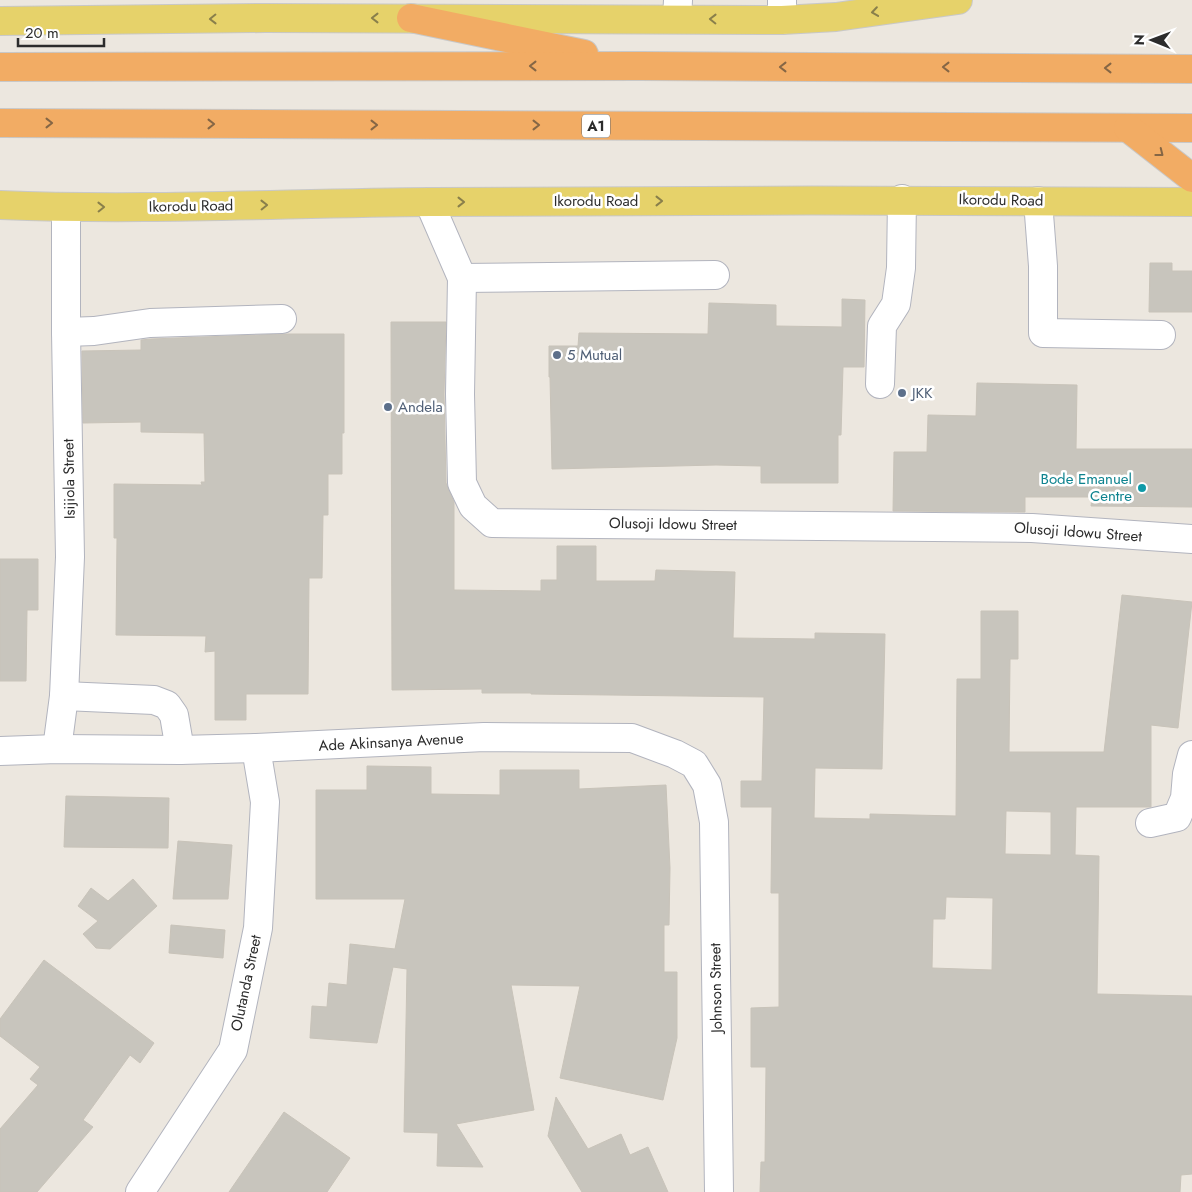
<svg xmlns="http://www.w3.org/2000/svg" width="1192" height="1192" font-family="Jost,sans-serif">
	<rect width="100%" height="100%" fill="#ece7df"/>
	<g fill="#c8c5bd" stroke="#c8c3b9" fill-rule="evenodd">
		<path d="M1150 263H1172V271H1192V312H1149Z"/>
		<path d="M842 299 865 300 864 367H843L841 435H838V483H761V466L716 465 552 469 550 377H549V346H578L579 333 708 334 709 303 776 305V326L842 327Z"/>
		<path d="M391 322H446L444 394 446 483 454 502V590L541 591V580H557V546H596V581H655L656 570 735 572 733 638 815 639V633L885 634 882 769 815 768 814 818 870 819V814L956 816 957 679H981V611H1018V659H1010L1009 752H1104L1122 595 1192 602 1178 728 1151 725V807H1076L1075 855 1099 856 1097 994 1192 996V1174L1181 1175 1180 1192H760L761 1162H765L766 1067H751V1008L779 1007V893H771L772 807H741V781H762L764 697 531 694V693H482V689L392 690ZM1006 811 1051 812V855L1005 854ZM946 897 993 898 992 970 932 968 933 919H945Z"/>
		<path d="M284 334H344V433H342V474H328V515H323L322 578H309L308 694H246V720H215V651L205 652 206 636 116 635 117 538H114V484L202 485 201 482H205L204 433 141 432V422L83 423 82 351 141 350V340L151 339Z"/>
		<path d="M977 383 1077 385 1076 449H1192V507L1091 506 1092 497H1025V512L893 511 894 452H927L928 415 976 416Z"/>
		<path d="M0 559H38V610H27L26 681H0Z"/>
		<path d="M367 766 431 767V794L500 795V770H579V789L666 785 670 868 669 925H664V972H677V1038L663 1100 560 1078 580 986 511 985 534 1110 456 1124 483 1167 437 1166 438 1133 404 1132 407 969 393 967 377 1043 310 1038 312 1006 327 1007 329 983 347 985 350 944 395 949 405 899H316V790H367Z"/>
		<path d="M66 796 169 798 168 848 64 847Z"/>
		<path d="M178 841 232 845 228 899H173Z"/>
		<path d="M133 879 157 906 110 949 96 948 83 934 98 921 78 906 91 888 108 901Z"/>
		<path d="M171 925 225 930 223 958 169 953Z"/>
		<path d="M44 960 154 1043 140 1063 130 1055 83 1120 93 1127 37 1192H0V1129L38 1085 30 1079 40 1067 0 1036V1019Z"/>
		<path d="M556 1097 588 1149 621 1134 630 1155 648 1147 668 1192H582L548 1136Z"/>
		<path d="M284 1112 350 1158 327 1192H229Z"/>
	</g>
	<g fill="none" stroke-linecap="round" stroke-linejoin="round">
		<defs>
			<g id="minor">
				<path d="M782 0V20"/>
				<path d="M677 19 678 0"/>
				<path d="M1038 201 1043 266V333L1161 335"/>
				<path d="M429 202 462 278 460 394 462 483 473 506 492 523 1032 528 1192 539"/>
				<path d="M462 278 715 275"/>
				<path d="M66 332 94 331 150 323 282 319"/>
				<path d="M880 384 882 326 896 304 901 268 902 199"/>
				<path d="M64 696 154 700 167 705 174 715 180 750"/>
				<path d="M57 749 64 696 70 557 66 332V208"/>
				<path d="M0 751 57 749 180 750 256 748 484 737 632 738 675 754 694 764 707 785 714 822 719 1192"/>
				<path d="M1150 823 1177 817 1185 798 1187 774 1192 755"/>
				<path d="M140 1192 233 1050 258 928 265 802 256 748"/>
			</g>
			<g id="major">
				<path d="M0 21 265 18 782 20 836 17 958 0"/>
				<path d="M0 205C144 211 288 203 431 202 685 200 938 200 1192 202"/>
			</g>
			<g id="highway">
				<path d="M411 18 584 54"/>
				<path d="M0 67 640 66 1192 69"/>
				<path d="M0 123 1192 128"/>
				<path d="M1128 128 1192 178"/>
			</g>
		</defs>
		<use href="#minor" stroke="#b2b4be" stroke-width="30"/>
		<use href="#major" stroke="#c8c8c8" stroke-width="30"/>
		<use href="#highway" stroke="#c8c8c8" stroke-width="30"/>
		<use href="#minor" stroke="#fff" stroke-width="28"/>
		<use href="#major" stroke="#e6d26a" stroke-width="28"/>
		<use href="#highway" stroke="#f2ac64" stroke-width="28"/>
	</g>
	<defs><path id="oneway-chevron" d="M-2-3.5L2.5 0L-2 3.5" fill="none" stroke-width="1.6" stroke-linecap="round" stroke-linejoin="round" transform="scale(1.25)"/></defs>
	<g stroke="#897f4b">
		<use href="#oneway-chevron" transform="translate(875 12) rotate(172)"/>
		<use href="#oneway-chevron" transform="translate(375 18) rotate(-180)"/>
		<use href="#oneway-chevron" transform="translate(213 19) rotate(179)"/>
		<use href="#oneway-chevron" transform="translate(713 19) rotate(-179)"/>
		<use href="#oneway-chevron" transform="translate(659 201)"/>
		<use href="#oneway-chevron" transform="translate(461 202)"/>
		<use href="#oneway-chevron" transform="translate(264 205) rotate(-1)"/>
		<use href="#oneway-chevron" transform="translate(101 207) rotate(-1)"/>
	</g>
	<g stroke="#856645">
		<use href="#oneway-chevron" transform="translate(533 66) rotate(180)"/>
		<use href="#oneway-chevron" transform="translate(783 67) rotate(-180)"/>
		<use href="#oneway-chevron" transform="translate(946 67) rotate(-180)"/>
		<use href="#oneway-chevron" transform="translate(1108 68) rotate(-180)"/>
		<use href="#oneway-chevron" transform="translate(49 123)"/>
		<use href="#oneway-chevron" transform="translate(211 124)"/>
		<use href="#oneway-chevron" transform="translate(374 125)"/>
		<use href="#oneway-chevron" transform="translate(536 125)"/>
		<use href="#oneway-chevron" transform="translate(1160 153) rotate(38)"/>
	</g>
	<g fill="#5c6f8a" stroke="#fff" stroke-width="2">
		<circle cx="557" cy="355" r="5"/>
		<circle cx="902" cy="393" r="5"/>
		<circle cx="388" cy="407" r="5"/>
	</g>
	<circle fill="#0f9aa8" stroke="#fff" stroke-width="2" cx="1142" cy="488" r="5"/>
	<g text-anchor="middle" stroke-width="5" stroke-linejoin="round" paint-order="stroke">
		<rect fill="#fff" stroke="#6b6b6b" stroke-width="1" x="582" y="114.5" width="28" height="23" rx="4"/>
		<g font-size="14" font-weight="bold" fill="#2c2c2c">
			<text x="596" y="131">A1</text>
		</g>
		<g font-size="15" fill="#2c2c2c" stroke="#fff">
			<text transform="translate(1001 200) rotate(1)" y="5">Ikorodu Road</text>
			<text x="596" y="206">Ikorodu Road</text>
			<text transform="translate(191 206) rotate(-1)" y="5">Ikorodu Road</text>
			<text transform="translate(69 479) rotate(-91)" y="5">Isijiola Street</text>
			<text transform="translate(673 524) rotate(1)" y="5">Olusoji Idowu Street</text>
			<text transform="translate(1078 532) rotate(4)" y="5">Olusoji Idowu Street</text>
			<text transform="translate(391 742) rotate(-3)" y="5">Ade Akinsanya Avenue</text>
			<text transform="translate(246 983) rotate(-78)" y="5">Olutanda Street</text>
			<text transform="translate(716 988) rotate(-91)" y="5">Johnson Street</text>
		</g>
		<g font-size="15" fill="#4e5e75" stroke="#fff" text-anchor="start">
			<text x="567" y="360">5 Mutual</text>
			<text x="912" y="398">JKK</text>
			<text x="398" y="412">Andela</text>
		</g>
		<g font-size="15" fill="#0d838f" stroke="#fff" text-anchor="end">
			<text x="1132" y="484">Bode Emanuel<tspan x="1132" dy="17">Centre</tspan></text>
		</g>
	</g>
	<g transform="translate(1152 40) rotate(271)" stroke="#ffffff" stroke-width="4" paint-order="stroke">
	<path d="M0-4L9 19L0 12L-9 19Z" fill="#2c2c2c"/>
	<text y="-8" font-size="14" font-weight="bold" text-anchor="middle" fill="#2c2c2c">N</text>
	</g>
	<path d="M18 38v8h86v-8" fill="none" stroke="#2c2c2c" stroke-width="2.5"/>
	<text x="25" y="38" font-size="15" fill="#2c2c2c" stroke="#ffffff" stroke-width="4" paint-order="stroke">20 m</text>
</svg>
